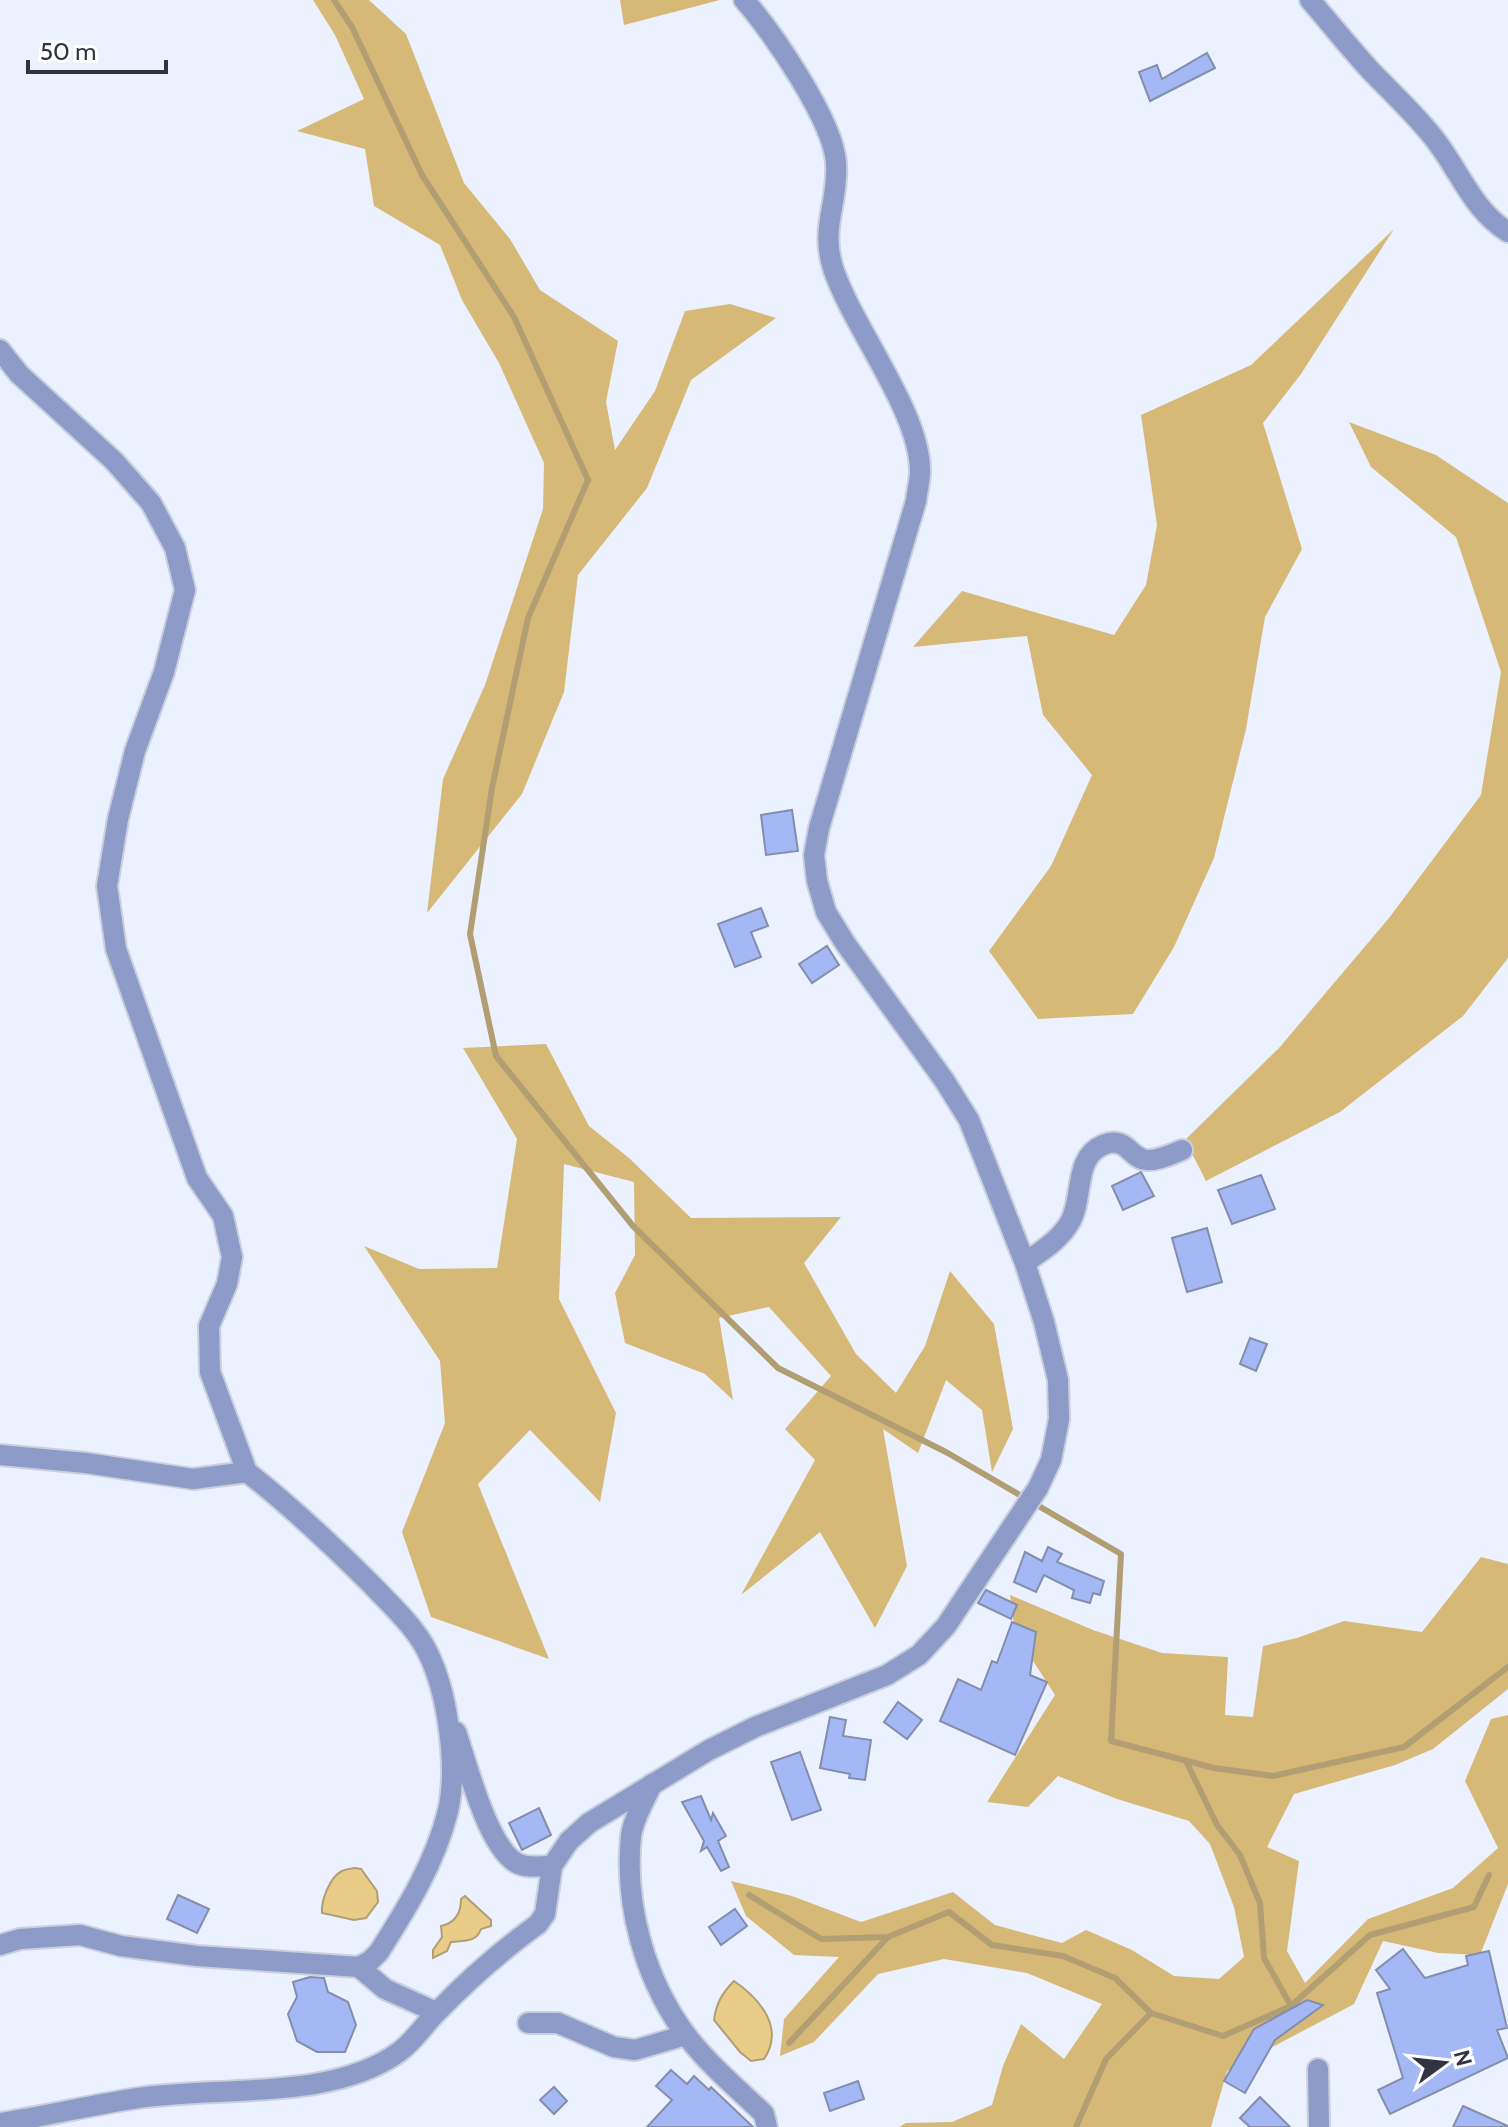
<svg xmlns="http://www.w3.org/2000/svg" width="1508" height="2127" font-family="Cabin,sans-serif">
	<rect width="100%" height="100%" fill="#ecf1ff"/>
	<g fill="#d7b977">
		<path d="M313 0H369L406 34 464 183 510 239 540 290 618 341 606 402 615 450 655 391 685 311 730 304 776 318 691 380 647 488 578 575 564 692 522 794 427 913 443 779 485 685 543 509 544 463 499 363 462 300 440 245 374 206 365 149 297 131 364 99 335 35Z"/>
		<path d="M620 0H720L624 25Z"/>
		<path d="M1394 229 1301 374 1263 423 1302 549 1265 617 1246 729 1214 858 1174 947 1133 1014 1038 1019 989 951 1051 866 1092 775 1043 715 1027 636 913 647 962 591 1114 635 1146 585 1157 525 1141 415 1251 365Z"/>
		<path d="M1349 422 1436 455 1508 503V958L1463 1016 1340 1112 1206 1181 1185 1140 1279 1048 1389 918 1481 795 1501 672 1456 537 1371 467Z"/>
		<path d="M546 1044 589 1126 629 1158 691 1218 841 1217 804 1263 856 1354 896 1393 925 1346 950 1271 994 1324 1013 1429 992 1472 982 1410 946 1380 918 1453 883 1429 907 1566 875 1628 820 1532 741 1595 815 1460 785 1429 831 1376 769 1307 719 1318 733 1400 705 1374 625 1343 615 1293 635 1255 634 1182 564 1164 559 1299 616 1413 600 1502 530 1430 478 1484 549 1659 431 1617 402 1532 445 1423 440 1361 364 1246 419 1269 497 1268 517 1139 463 1048Z"/>
		<path d="M1481 1557 1508 1564V1689L1433 1749 1395 1765 1294 1794 1267 1847 1299 1861 1287 1951 1305 1983 1368 1919 1453 1888 1498 1848 1465 1781 1491 1719 1508 1715V1884L1480 1955 1438 1953 1383 1941 1354 2004 1227 2071 1211 2127H899L906 2123 952 2122 992 2105 1003 2066 1021 2024 1064 2059 1102 2004 1027 1973 944 1959 878 1974 814 2042 780 2056 784 2019 839 1957 794 1955 746 1916 731 1881 792 1896 861 1922 953 1892 995 1925 1062 1943 1086 1930 1132 1950 1174 1976 1219 1979 1244 1957 1234 1907 1210 1844 1189 1821 1117 1799 1058 1776 1028 1807 987 1802 1055 1695 1015 1633 1010 1595 1093 1630 1162 1653 1228 1657 1225 1715 1253 1717 1263 1646 1297 1638 1344 1621 1422 1632Z"/>
	</g>
	<g fill="#eacc89" stroke="#b29e73" stroke-width="2">
		<path d="M355 1868 361 1869 377 1891 378 1902 366 1918 354 1920 322 1913C321 1900 330 1877 342 1871 343 1870 354 1868 355 1868Z"/>
		<path d="M465 1896 491 1920V1926L481 1929C476 1943 465 1940 451 1942L447 1951 433 1958V1950L442 1937 441 1926C455 1923 461 1913 461 1899Z"/>
		<path d="M734 1981C760 1999 785 2028 764 2059L751 2061 740 2052 714 2020C716 2004 722 1993 734 1981Z"/>
	</g>
	<g fill="none" stroke-linecap="round" stroke-linejoin="round">
		<g stroke="#b29e73" stroke-width="6">
			<path d="M334 0 352 27 422 175 514 317 588 480 528 618 492 788 470 934 496 1056 633 1226 778 1368 946 1452 1121 1554 1111 1741 1214 1768 1273 1776 1404 1747 1508 1667"/>
			<path d="M749 1895 821 1939 888 1937 949 1912 992 1945 1063 1956 1115 1978 1151 2013 1223 2036 1291 2006 1264 1958 1260 1903 1240 1855 1217 1825 1186 1761"/>
			<path d="M1291 2006 1370 1935 1474 1907 1489 1875"/>
			<path d="M789 2043 887 1938"/>
			<path d="M1076 2127 1106 2059 1151 2013"/>
		</g>
	</g>
	<g fill="#a4b8f6" stroke="#838ead" stroke-width="2">
		<path d="M1207 53 1215 68 1150 101 1139 72 1157 65 1162 79Z"/>
		<path d="M792 810 798 851 766 855 761 815Z"/>
		<path d="M761 908 768 926 751 932 761 957 735 967 718 924Z"/>
		<path d="M827 946 839 965 812 983 799 964Z"/>
		<path d="M1141 1172 1154 1196 1123 1210 1112 1186Z"/>
		<path d="M1261 1175 1275 1209 1232 1224 1218 1190Z"/>
		<path d="M1207 1228 1222 1282 1187 1292 1172 1238Z"/>
		<path d="M1250 1338 1267 1344 1256 1371 1240 1364Z"/>
		<path d="M1048 1547 1062 1554 1057 1562 1104 1581 1100 1595 1093 1593 1090 1603 1072 1598 1074 1590 1044 1575 1036 1592 1014 1582 1025 1552 1042 1561Z"/>
		<path d="M986 1590 1017 1605 1011 1619 978 1603Z"/>
		<path d="M1012 1622 1036 1632 1030 1675 1047 1682 1015 1755 940 1721 958 1679 981 1690 992 1661 997 1663Z"/>
		<path d="M898 1702 922 1720 907 1739 884 1722Z"/>
		<path d="M830 1717 846 1720 843 1736 871 1740 865 1780 849 1778 850 1774 820 1768Z"/>
		<path d="M800 1752 821 1810 792 1820 771 1762Z"/>
		<path d="M701 1796 711 1820 713 1813 726 1836 718 1841 729 1867 721 1871 707 1847 701 1851 704 1841 682 1802Z"/>
		<path d="M539 1808 551 1835 522 1850 509 1823Z"/>
		<path d="M178 1895 209 1909 197 1933 167 1919Z"/>
		<path d="M735 1909 747 1926 721 1945 709 1927Z"/>
		<path d="M1403 1949 1425 1978 1468 1965 1466 1956 1489 1951 1507 2028 1497 2030 1508 2058 1390 2114 1378 2090 1403 2078 1377 1993 1390 1989 1376 1970Z"/>
		<path d="M310 1977 324 1978 328 1992 348 2002 356 2025 345 2052H317L297 2041 288 2014 297 1997 293 1982Z"/>
		<path d="M1307 2000 1323 2005 1275 2040 1245 2093 1224 2081 1254 2029Z"/>
		<path d="M671 2070 687 2084 694 2076 709 2090 711 2087 753 2127H647L672 2100 656 2086Z"/>
		<path d="M858 2081 864 2099 830 2111 824 2093Z"/>
		<path d="M554 2087 567 2101 554 2114 540 2100Z"/>
		<path d="M1260 2097 1290 2127H1250L1240 2118Z"/>
		<path d="M1463 2106 1508 2126V2127H1453Z"/>
	</g>
	<g fill="none" stroke-linecap="round" stroke-linejoin="round">
		<defs>
			<g id="minor">
				<path d="M1310 0C1330 23 1349 47 1370 70 1391 92 1414 113 1433 137 1459 169 1472 210 1508 232"/>
				<path d="M0 350 19 374 114 461 151 503 175 548 185 590 164 672 135 751 118 819 107 886 116 949 197 1178 223 1216 232 1257 227 1284 209 1326 210 1372 247 1472"/>
				<path d="M1025 1263C1041 1251 1060 1240 1070 1222 1084 1198 1073 1158 1103 1145 1128 1135 1129 1159 1147 1160 1158 1161 1172 1154 1182 1150"/>
				<path d="M0 1455 86 1463 193 1479 247 1472C292 1507 332 1545 373 1586 391 1605 415 1627 427 1651 448 1692 458 1767 448 1811 435 1863 407 1908 379 1952L370 1961 359 1967 197 1956 121 1946 80 1935 20 1939 0 1945"/>
				<path d="M456 1732C467 1764 487 1844 515 1862 525 1869 540 1866 552 1866"/>
				<path d="M652 1784C645 1800 633 1819 631 1836 624 1905 645 1980 686 2035 708 2064 738 2089 764 2114L767 2127"/>
				<path d="M359 1967 385 1989 436 2012"/>
				<path d="M528 2023H558L614 2047 635 2050 686 2035"/>
				<path d="M1318 2069 1319 2127"/>
				<path d="M0 2123C46 2116 92 2105 138 2098 218 2086 332 2101 399 2052 414 2041 424 2025 437 2012 468 1980 502 1950 538 1924L545 1914 552 1866 569 1841 589 1823 709 1750 755 1727 887 1675 919 1655 946 1626 1038 1488 1051 1460 1059 1419 1058 1380 1044 1322 1025 1263 969 1120 944 1080 845 943 826 912 817 881 814 855 819 828 916 501C917 491 920 481 920 471 920 412 854 329 834 271 819 228 839 203 836 163 834 122 772 31 744 0"/>
			</g>
		</defs>
		<use href="#minor" stroke="#cacfdd" stroke-width="24"/>
		<use href="#minor" stroke="#8c9bc8" stroke-width="20"/>
	</g>
	<g transform="translate(1444 2063) rotate(75)" stroke="#ffffff" stroke-width="6" paint-order="stroke">
	<path d="M0-6L14 30L0 20L-14 30Z" fill="#303441"/>
	<text y="-12" font-size="22" font-weight="bold" text-anchor="middle" fill="#303441">N</text>
	</g>
	<path d="M28 60v12h138v-12" fill="none" stroke="#303441" stroke-width="4"/>
	<text x="40" y="60" font-size="24" fill="#303441" stroke="#ffffff" stroke-width="6" paint-order="stroke">50 m</text>
</svg>
